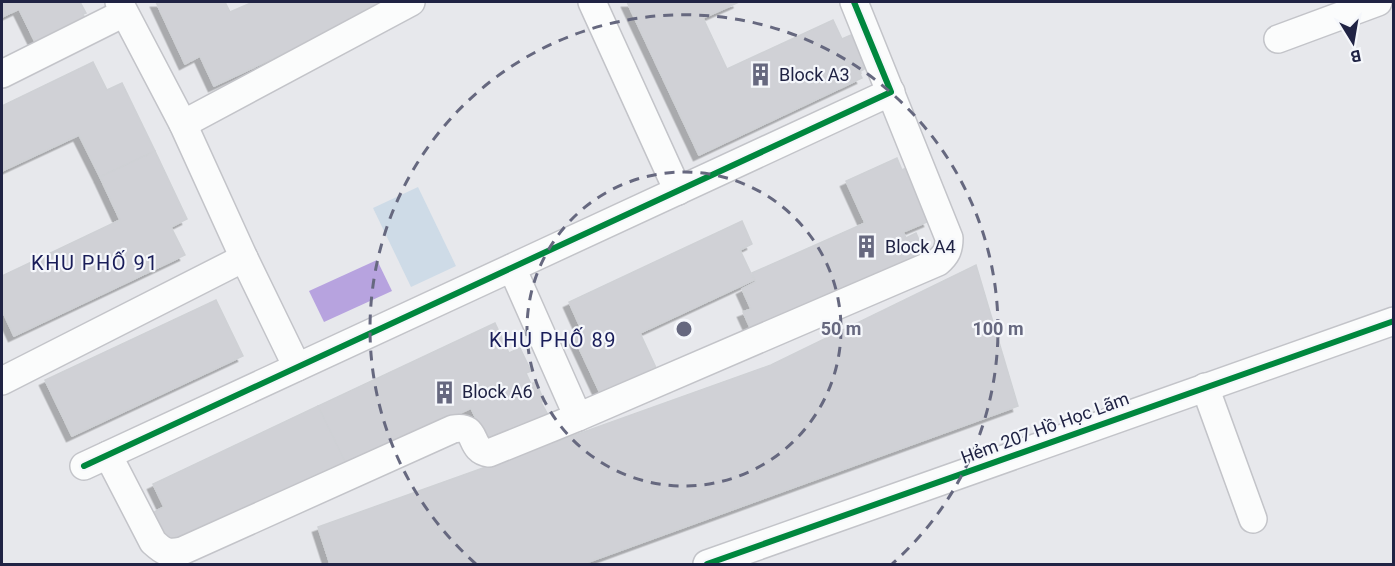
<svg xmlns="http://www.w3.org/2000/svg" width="1395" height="566" font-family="Roboto,sans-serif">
	<defs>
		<filter id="shadow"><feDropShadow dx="-5.5" dy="5.5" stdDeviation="0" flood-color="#0004"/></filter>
	</defs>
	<rect width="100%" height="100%" fill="#e7e8ec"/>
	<path fill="#cedbe7" d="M418 187 456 266 411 287 373 208Z"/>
	<path fill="#b7a3df" d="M377 260 392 291 324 322 309 291Z"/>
	<g fill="#d0d1d6" stroke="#cfd1d5" stroke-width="1.5" filter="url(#shadow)">
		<path d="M2 2H80L86 13 83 14 87 23 39 50 19 9 2 17Z"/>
		<path d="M156 2H225L230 12 253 2H382L385 6 214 86 200 56 185 64Z"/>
		<path d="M627 2H739L703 18 727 69 833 20 842 39 851 35 866 68 859 72 862 78 699 155Z"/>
		<path d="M93 62 107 90 122 83 155 151 100 177 79 135 2 171V106Z"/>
		<path d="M155 151 187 219 171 227 185 255 14 336 2 310V276L120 220 100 177Z"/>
		<path d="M897 158 902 170 906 168 929 221 903 232 906 238 916 233 926 256 754 336 743 312 751 309 742 289 756 282 752 273 865 223 846 181Z"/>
		<path d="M742 221 752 244 740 250 754 280 640 333 658 372 601 395 573 335 582 331 569 302Z"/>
		<path d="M976 265 1018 406 583 564H330L318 527 771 365Z"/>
		<path d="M216 300 243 356 72 436 45 380Z"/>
		<path d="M495 323 509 353 520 348 531 371 526 373 531 384 536 382 544 401 541 402 549 417 488 445 471 408 347 466 318 406Z"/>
		<path d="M318 406 347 466 179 544 175 537 167 541 154 512 164 507 153 484Z"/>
	</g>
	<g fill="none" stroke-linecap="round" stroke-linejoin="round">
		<defs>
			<g id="minor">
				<path d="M119 2 183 124 244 258 297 367"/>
				<path d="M592 2 678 191"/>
				<path d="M1278 39 1378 2"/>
				<path d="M2 74 124 13"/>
				<path d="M183 124 411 2"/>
				<path d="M512 268 578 417"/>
				<path d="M2 381 244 258"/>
				<path d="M1205 387 1253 519"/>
				<path d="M108 455 153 542C164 552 167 554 182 551L453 429C480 424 467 450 489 453L578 417 938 262C946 255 949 250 949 238L854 2"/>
				<path d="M84 466 891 92"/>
				<path d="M707 564 1394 321"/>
			</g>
		</defs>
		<use href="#minor" stroke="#c3c4c9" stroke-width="30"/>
		<use href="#minor" stroke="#fbfcfc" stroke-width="27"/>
		<defs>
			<g id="cycleway">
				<path d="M84 466 891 92 854 2"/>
				<path d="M707 564 1394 321"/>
			</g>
		</defs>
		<use href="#cycleway" stroke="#f5f7fb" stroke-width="10"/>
		<use href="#cycleway" stroke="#00873e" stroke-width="6"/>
	</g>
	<g fill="none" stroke="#66687f" stroke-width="3" stroke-dasharray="10 8">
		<circle cx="684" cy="329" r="157"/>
		<path d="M476 564A314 314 0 1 1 892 564"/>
	</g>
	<defs>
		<symbol id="building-bare" viewBox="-9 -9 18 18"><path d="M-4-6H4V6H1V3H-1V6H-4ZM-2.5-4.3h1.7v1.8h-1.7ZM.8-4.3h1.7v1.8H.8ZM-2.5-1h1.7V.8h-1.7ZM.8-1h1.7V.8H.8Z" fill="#66687f" stroke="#f5f7fb" stroke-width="2.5" paint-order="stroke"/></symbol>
	</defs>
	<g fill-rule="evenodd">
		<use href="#building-bare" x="744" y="58" width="33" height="33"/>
		<use href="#building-bare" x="850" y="230" width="33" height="33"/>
		<use href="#building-bare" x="428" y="376" width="33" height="33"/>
	</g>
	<g text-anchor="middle" stroke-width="4.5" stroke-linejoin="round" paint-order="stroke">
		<g font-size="18" fill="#202344" stroke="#f5f7fb" text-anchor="start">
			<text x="779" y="81">Block A3</text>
			<text x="885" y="253">Block A4</text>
			<text x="462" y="398">Block A6</text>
		</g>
		<g font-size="18" fill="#202344" stroke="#f5f7fb">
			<text transform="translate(1045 428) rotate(-20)" y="6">Hẻm 207 Hồ Học Lãm</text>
		</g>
		<g font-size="20" letter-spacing="1.5" fill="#191d59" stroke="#f5f7fb">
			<text x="95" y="270">KHU PHỐ 91</text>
			<text x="553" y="347">KHU PHỐ 89</text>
		</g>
	</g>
	<circle cx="684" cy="329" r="9" fill="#66687f" stroke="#f5f7fb" stroke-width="3"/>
	<g font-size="18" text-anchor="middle" font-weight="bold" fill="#66687f" stroke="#f5f7fb" stroke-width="4.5" stroke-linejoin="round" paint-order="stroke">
		<text x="841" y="335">50 m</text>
		<text x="998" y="335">100 m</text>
	</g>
	<rect width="1395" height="566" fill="none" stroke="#202344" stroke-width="6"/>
	<g transform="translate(1353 42) rotate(169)" stroke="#f5f7fb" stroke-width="4.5" paint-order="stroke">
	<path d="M0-4.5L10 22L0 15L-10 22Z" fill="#202344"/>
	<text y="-9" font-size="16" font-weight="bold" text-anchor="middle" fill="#202344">B</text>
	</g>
</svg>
